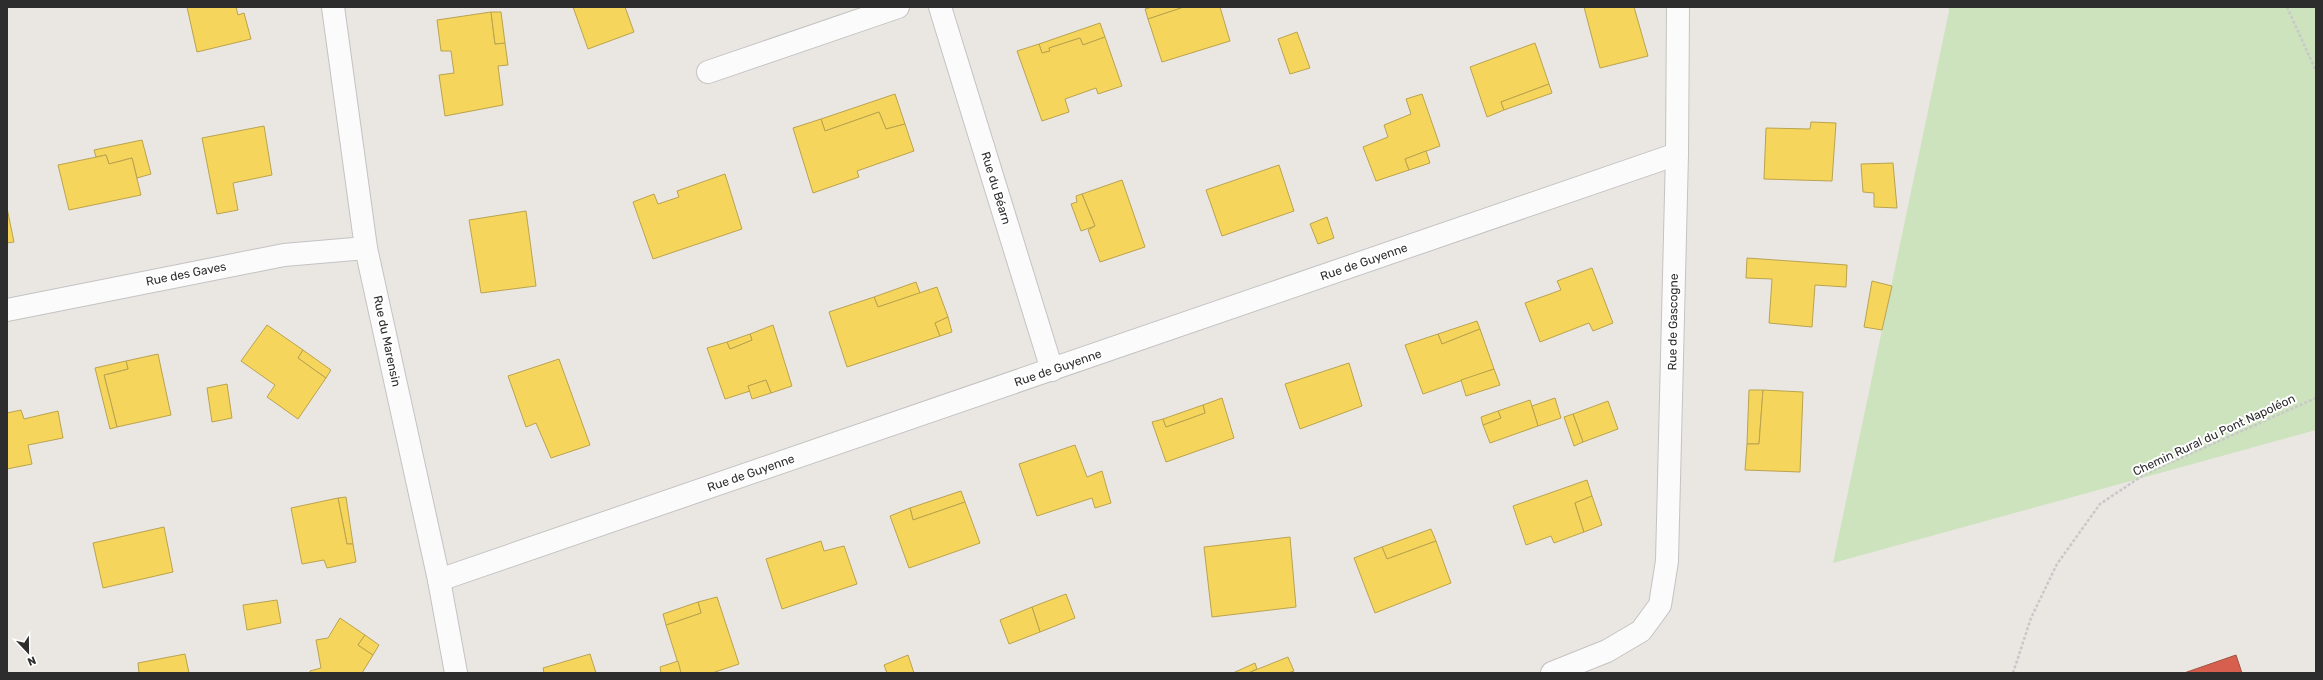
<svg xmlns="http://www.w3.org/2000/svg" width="2323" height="680" font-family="Rubik,sans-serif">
	<rect width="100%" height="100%" fill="#eae7e3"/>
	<path fill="#cde3be" d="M1948 7H2316V430L1833 563 1949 11Z"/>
	<g fill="#f6d55c" stroke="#baa34e">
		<path d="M187 7H236L238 15 244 13 251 39 197 52Z"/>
		<path d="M573 7H625L634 32 588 49Z"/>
		<path d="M1152 7H1184L1148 19 1145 9Z"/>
		<path d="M1184 7H1220L1230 41 1162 62 1148 19Z"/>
		<path d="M1584 7H1634L1648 56 1600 68Z"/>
		<path d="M491 12 495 44 505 43 508 65 498 66 503 105 445 116 439 75 454 73 451 51H441L437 20Z"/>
		<path d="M491 12H501L505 43 495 44Z"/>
		<path d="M1100 23 1105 37 1083 45 1080 38 1049 48 1050 51 1042 53 1039 44Z"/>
		<path d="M1297 32 1310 68 1290 74 1278 39Z"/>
		<path d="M1105 37 1122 86 1098 94 1096 88 1065 99 1069 112 1042 121 1017 51 1039 44 1042 53 1050 51 1049 48 1080 38 1083 45Z"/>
		<path d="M1535 43 1549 84 1501 102 1504 110 1487 117 1470 67Z"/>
		<path d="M1549 84 1552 93 1504 110 1501 102Z"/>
		<path d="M895 94 905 124 886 129 879 112 825 131 821 119Z"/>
		<path d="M1422 94 1440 146 1405 159 1409 170 1376 181 1363 147 1388 137 1384 125 1411 114 1406 99Z"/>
		<path d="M879 112 886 129 905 124 914 151 857 171 859 177 813 193 793 128 821 119 825 131Z"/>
		<path d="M1811 122 1836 123 1832 181 1764 179 1766 128 1810 129Z"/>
		<path d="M264 126 272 175 233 183 238 210 217 214 202 138Z"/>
		<path d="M142 140 151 174 137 178 132 158 109 164 106 155 96 157 94 150Z"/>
		<path d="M1426 151 1430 163 1409 170 1405 159Z"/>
		<path d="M106 155 109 164 132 158 141 195 69 210 58 165Z"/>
		<path d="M1893 163 1897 208 1874 207V193L1863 192 1861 164Z"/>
		<path d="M1279 165 1294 211 1222 236 1206 190Z"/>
		<path d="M725 174 742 229 653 259 633 202 654 194 658 204 679 197 677 191Z"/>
		<path d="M1122 180 1145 247 1100 262 1088 230 1095 226 1082 194Z"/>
		<path d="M1082 194 1095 226 1081 231 1071 204 1077 202 1076 196Z"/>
		<path d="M7 208 14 242 7 243Z"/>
		<path d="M526 211 536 286 481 293 469 220Z"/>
		<path d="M1327 217 1334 238 1318 244 1310 224Z"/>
		<path d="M1747 258 1847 265 1846 287 1815 285 1812 327 1769 323 1772 279 1746 278Z"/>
		<path d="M1592 268 1613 323 1593 331 1589 323 1540 342 1525 303 1561 290 1557 281Z"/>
		<path d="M1872 281 1892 286 1882 330 1864 327Z"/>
		<path d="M916 282 920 293 878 307 874 297Z"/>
		<path d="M937 287 948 317 935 323 940 336 847 367 829 312 874 297 878 307Z"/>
		<path d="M948 317 952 332 940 336 935 323Z"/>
		<path d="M1477 321 1480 329 1442 344 1438 334Z"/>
		<path d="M267 325 303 350 298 358 326 378 298 419 267 397 275 385 241 361Z"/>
		<path d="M773 325 792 386 771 393 766 380 748 386 750 391 725 399 707 348 727 342 730 349 752 340 750 334Z"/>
		<path d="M1480 329 1494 369 1423 394 1405 345 1438 334 1442 344Z"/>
		<path d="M750 334 752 340 730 349 727 342Z"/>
		<path d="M303 350 331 370 326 378 298 358Z"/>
		<path d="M158 354 171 415 117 427 104 375 128 369 126 361Z"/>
		<path d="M559 359 590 445 551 458 536 423 526 427 508 376Z"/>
		<path d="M126 361 128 369 104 375 117 427 110 429 95 368Z"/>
		<path d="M1349 363 1362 406 1300 429 1285 384Z"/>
		<path d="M1494 369 1500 385 1466 396 1461 380Z"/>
		<path d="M766 380 771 393 752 399 748 386Z"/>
		<path d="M227 384 232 418 212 422 207 388Z"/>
		<path d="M1749 390H1763L1759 444H1747Z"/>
		<path d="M1763 390 1803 392 1800 472 1745 470 1747 444H1759Z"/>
		<path d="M1222 398 1234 438 1166 462 1152 422 1163 419 1166 427 1205 413 1203 405Z"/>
		<path d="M1555 398 1561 418 1538 426 1532 406Z"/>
		<path d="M1530 400 1538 426 1490 443 1483 425 1501 418 1498 411Z"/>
		<path d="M1608 401 1618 429 1583 442 1573 414Z"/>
		<path d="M1203 405 1205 413 1166 427 1163 419Z"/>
		<path d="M21 410 24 419 58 411 63 438 28 445 32 464 7 469V413Z"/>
		<path d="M1498 411 1501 418 1483 425 1481 417Z"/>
		<path d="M1573 414 1583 442 1574 446 1564 417Z"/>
		<path d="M1075 445 1087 477 1102 471 1111 503 1095 508 1092 498 1037 516 1019 464Z"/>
		<path d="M1587 480 1592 496 1575 503 1584 532 1554 543 1551 536 1526 545 1513 506Z"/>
		<path d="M961 491 965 502 913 520 910 508Z"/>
		<path d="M1592 496 1602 525 1584 532 1575 503Z"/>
		<path d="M346 497 353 544H347L338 498Z"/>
		<path d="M338 498 347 544H353L356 562 327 568 324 560 302 564 291 508Z"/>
		<path d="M965 502 980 543 909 568 890 516 910 508 913 520Z"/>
		<path d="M164 527 173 572 103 588 93 543Z"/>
		<path d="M1431 529 1436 541 1387 559 1382 547Z"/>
		<path d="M1290 537 1296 607 1212 617 1204 547Z"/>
		<path d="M821 541 824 551 844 546 857 584 782 609 766 559Z"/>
		<path d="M1436 541 1451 583 1375 613 1354 558 1382 547 1387 559Z"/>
		<path d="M1066 594 1075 618 1040 632 1032 607Z"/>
		<path d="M717 597 739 664 712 673H681L666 625 701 613 698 602Z"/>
		<path d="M277 600 281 623 247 630 243 605Z"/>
		<path d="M698 602 701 613 666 625 663 614Z"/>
		<path d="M1032 607 1040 632 1009 644 1000 620Z"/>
		<path d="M340 618 365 635 358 645 373 655 362 673H310V671L321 668 316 640 328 638Z"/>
		<path d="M365 635 379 645 373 655 358 645Z"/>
		<path d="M185 654 189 673H139L138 663Z"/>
		<path d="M590 654 596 673H544L543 668Z"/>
		<path d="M908 655 914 673H887L884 665Z"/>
		<path d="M1288 657 1294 671 1288 673H1248Z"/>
		<path d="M678 661 681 673H661L660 667Z"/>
		<path d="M1255 663 1257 669 1248 673H1233Z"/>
	</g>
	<path fill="#d6604d" stroke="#a35143" d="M2236 655 2242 673H2184Z"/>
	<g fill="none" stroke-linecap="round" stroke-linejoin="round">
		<defs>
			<g id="street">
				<path d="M333 7 366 248 439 580 456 673"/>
				<path d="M940 7 1052 370"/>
				<path d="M708 72 898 7"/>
				<path d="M7 310 284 255 366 248"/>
				<path d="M439 580 1677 154"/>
				<path d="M1552 673 1607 651 1641 631 1660 605 1667 561 1677 154 1678 7"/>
			</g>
		</defs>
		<use href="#street" stroke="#c4c3c3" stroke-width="24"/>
		<g stroke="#c8c8c8" stroke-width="2.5" stroke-dasharray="3 2" stroke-linecap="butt">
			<path d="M2287 7 2316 71"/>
			<path d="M2013 673 2031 618 2057 564 2100 504 2145 474 2316 398"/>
		</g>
		<use href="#street" stroke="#fcfbfb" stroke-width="22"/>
	</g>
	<g text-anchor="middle" stroke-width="4" stroke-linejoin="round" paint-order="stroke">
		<g font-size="12" fill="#2d2d2d" stroke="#fff">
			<text transform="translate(996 188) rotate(73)" y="4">Rue du Béarn</text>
			<text transform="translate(1364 262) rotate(-19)" y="4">Rue de Guyenne</text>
			<text transform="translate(186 274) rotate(-11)" y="4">Rue des Gaves</text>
			<text transform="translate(1673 322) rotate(-89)" y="4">Rue de Gascogne</text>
			<text transform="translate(387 341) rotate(78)" y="4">Rue du Marensin</text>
			<text transform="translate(1058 368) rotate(-19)" y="4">Rue de Guyenne</text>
			<text transform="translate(2214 435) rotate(-25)" y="4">Chemin Rural du Pont Napoléon</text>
			<text transform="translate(751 473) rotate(-19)" y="4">Rue de Guyenne</text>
		</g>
	</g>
	<rect width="2323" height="680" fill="none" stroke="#2d2d2d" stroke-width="16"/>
	<g transform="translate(28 652) rotate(158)" stroke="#ffffff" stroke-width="3" paint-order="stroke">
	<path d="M0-3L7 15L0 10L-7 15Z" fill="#2d2d2d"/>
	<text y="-6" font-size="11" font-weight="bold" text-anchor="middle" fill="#2d2d2d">N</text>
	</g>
</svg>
